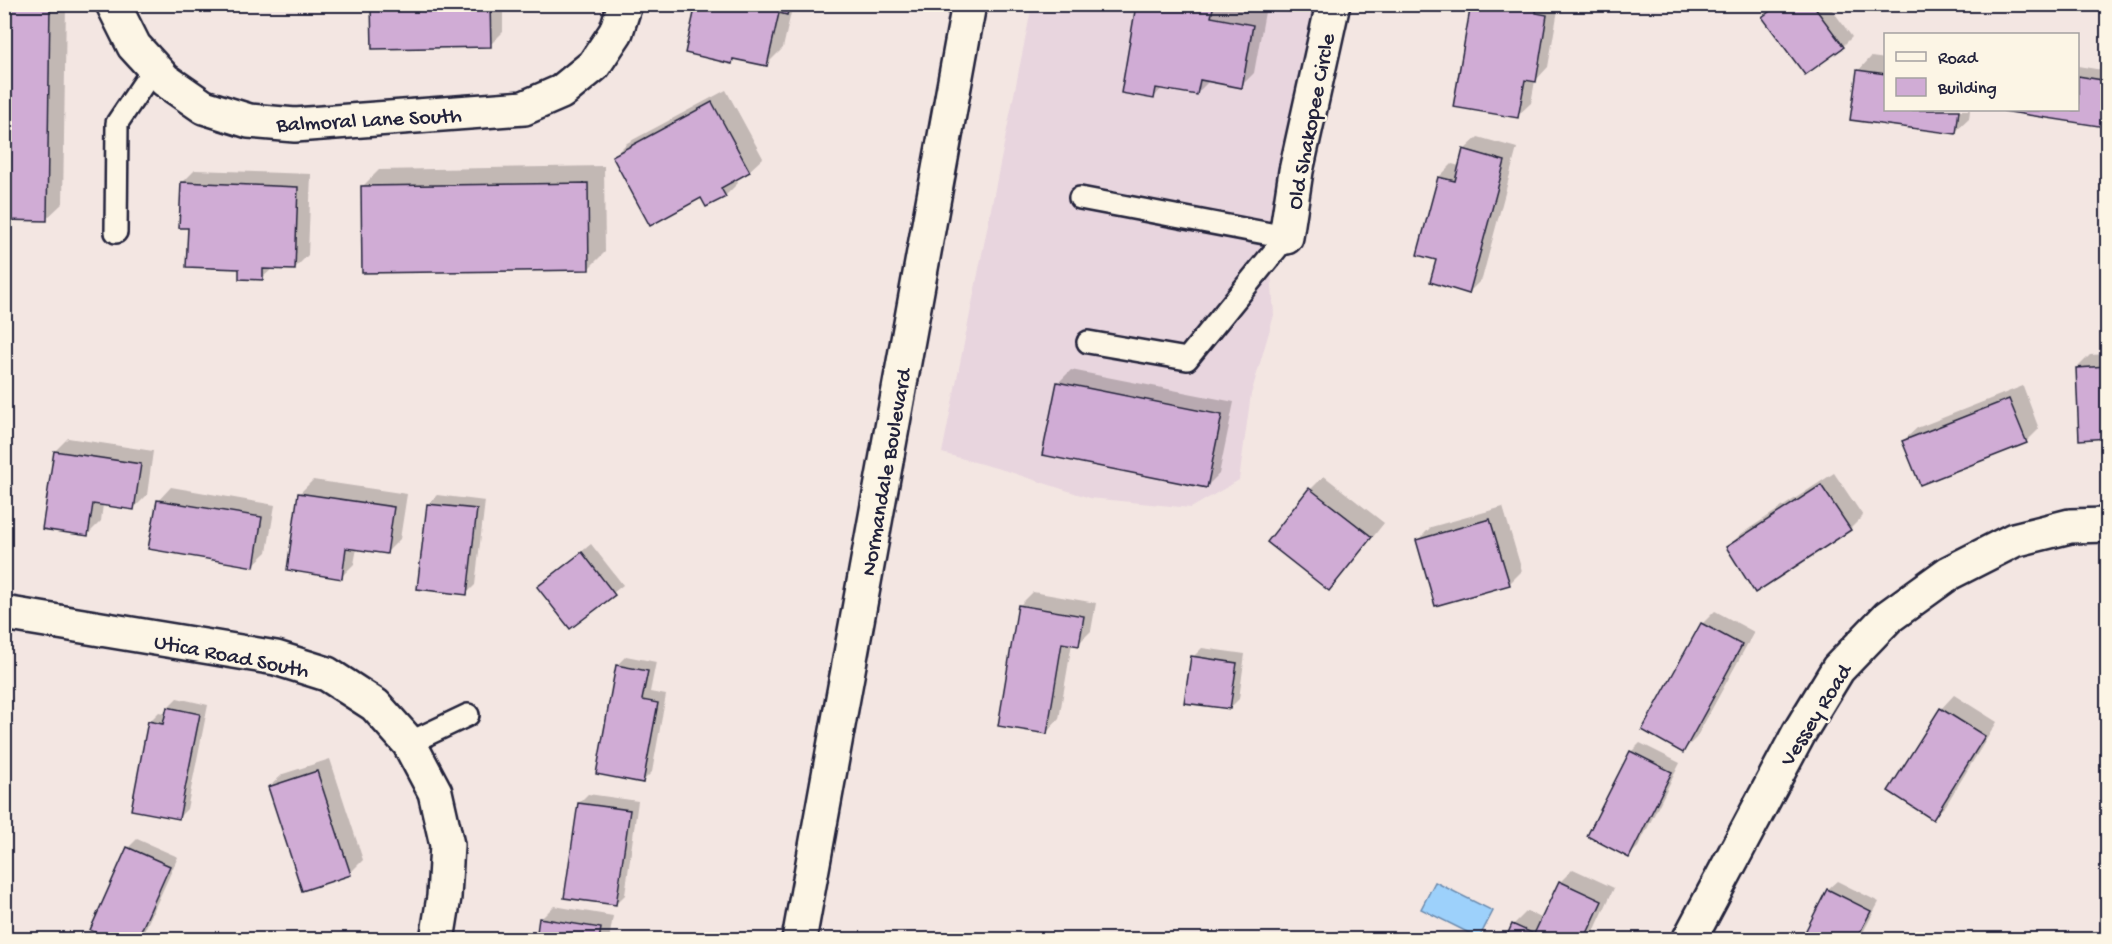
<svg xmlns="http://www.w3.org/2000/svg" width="2112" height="944" font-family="'Gochi Hand',sans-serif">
	<rect width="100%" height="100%" fill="#f3e6e2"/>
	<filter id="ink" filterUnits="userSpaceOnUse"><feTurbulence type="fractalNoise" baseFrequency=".0167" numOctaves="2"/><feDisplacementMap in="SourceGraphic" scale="12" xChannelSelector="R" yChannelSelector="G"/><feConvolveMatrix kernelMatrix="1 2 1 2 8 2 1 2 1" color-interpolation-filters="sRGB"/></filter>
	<g filter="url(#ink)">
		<path fill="#e8d5de" d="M1032 5H1333L1270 257 1274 315 1251 394 1239 480 1191 508 1090 498 1007 471 942 453Z"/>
		<path fill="#9dd1fb" stroke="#6c8bae" stroke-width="1.5" d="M1435 882 1493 911 1479 938 1421 909Z"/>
		<g fill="#0003">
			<path d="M4 4H66L63 203 46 219Z"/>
			<path d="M373 4H503V32L490 45Z"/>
			<path d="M697 4H796L792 8 783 48 766 65 736 58 732 62Z"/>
			<path d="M1138 4H1224L1265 12 1254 73 1241 86 1210 80 1197 93 1163 87 1154 97Z"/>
			<path d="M1472 4H1559L1548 67 1535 81 1531 103 1517 116Z"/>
			<path d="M1778 4H1828L1852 37 1843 46 1764 17Z"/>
			<path d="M1871 57 1886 59V110H1970L1969 119 1955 132 1852 119 1858 71Z"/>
			<path d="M2078 66 2108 71V123L2104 126 2005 110H2078Z"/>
			<path d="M726 90 763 158 749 171 736 178 738 183 725 196 614 156 627 143Z"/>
			<path d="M1478 137 1517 148 1482 279 1469 292 1438 259 1439 177 1452 164 1460 166 1464 150Z"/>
			<path d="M604 166 605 252 589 268 362 187 379 170Z"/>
			<path d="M195 170 311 174 308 255 295 268H273L262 278 241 268 189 226 182 183Z"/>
			<path d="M2108 354V437L2077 368 2090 355Z"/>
			<path d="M1071 370 1234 402 1219 474 1206 487 1058 383Z"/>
			<path d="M2023 386 2039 429 2026 442 1903 441 1917 428Z"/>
			<path d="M68 438 153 451 147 495 134 508 103 504 101 521 88 534 55 451Z"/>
			<path d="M4 464 8 465 4 486Z"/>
			<path d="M1834 473 1863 516 1850 529 1728 547 1741 534Z"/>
			<path d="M1324 476 1384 523 1342 576 1329 589 1269 541 1311 489Z"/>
			<path d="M313 480 407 494 400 539 387 552 357 548 354 564 341 577 300 493Z"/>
			<path d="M171 487 275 505 267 552 253 565 158 501Z"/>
			<path d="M437 495 485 501 475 585 467 593 428 504Z"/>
			<path d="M1503 507 1522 571 1509 584 1418 540 1431 527Z"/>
			<path d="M591 544 623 585 570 627 539 587Z"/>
			<path d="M1033 592 1096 603 1091 631 1078 644 1072 643 1059 719 1046 733 1020 605Z"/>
			<path d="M1715 611 1754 632 1696 738 1683 751 1702 624Z"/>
			<path d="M1202 648 1245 654 1239 699 1230 708 1193 657Z"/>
			<path d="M626 656 656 662 650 692 666 695 652 772 643 781 617 665Z"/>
			<path d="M1954 695 1997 722 1946 805 1933 818 1890 791 1941 709Z"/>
			<path d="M177 698 208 705 187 809 178 818 132 809 150 721 159 712 167 714 168 707Z"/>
			<path d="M1640 743 1680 763 1638 847 1629 856 1631 752Z"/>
			<path d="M330 759 363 860 350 873 269 787 283 774Z"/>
			<path d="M588 794 638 801 625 895 616 904 579 803Z"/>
			<path d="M137 839 178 857 141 938 115 940 128 848Z"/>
			<path d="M1573 869 1614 888 1590 940H1506L1514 924 1527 911 1543 919 1560 882Z"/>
			<path d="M1837 881 1879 902 1859 940H1802L1828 889Z"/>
			<path d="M554 906 613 916 609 940H537L541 919Z"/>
			<path d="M61 934V940H4V938Z"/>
		</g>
		<g fill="#d0acd5" stroke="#22223b" stroke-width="1.5">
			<path d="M4 4 50 5 47 221 4 220Z"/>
			<path d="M371 4H490L491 47 372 49Z"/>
			<path d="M696 4H790L787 15 779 13 767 66 733 59 732 64 685 53Z"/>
			<path d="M1151 4H1214L1211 17 1253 25 1242 88 1200 80 1197 95 1156 88 1154 99 1121 93 1136 5 1151 7Z"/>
			<path d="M1471 4H1537L1536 13 1547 15 1536 82 1525 80 1518 118 1453 107Z"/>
			<path d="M1780 4H1812L1844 47 1805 75 1762 17Z"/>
			<path d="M1857 70 1886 74V110H1959L1956 134 1850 120Z"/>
			<path d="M2078 76 2108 81V111L2105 127 2003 111 2078 110Z"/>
			<path d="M712 102 750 172 721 188 726 197 706 207 701 198 650 226 612 156Z"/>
			<path d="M1463 149 1505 161 1469 294 1430 282 1436 260 1417 255 1438 177 1455 181Z"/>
			<path d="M181 182 298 187 295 270 263 269V280L239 279V269L186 267 188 228H179Z"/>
			<path d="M588 183 589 270 362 273 361 186Z"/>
			<path d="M2108 366V438L2079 440 2076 368Z"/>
			<path d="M1057 382 1222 415 1207 488 1042 455Z"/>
			<path d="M2009 399 2027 443 1920 485 1902 441Z"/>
			<path d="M54 451 141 464 134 510 93 504 88 536 42 529Z"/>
			<path d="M1821 485 1851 530 1755 593 1726 547Z"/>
			<path d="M1309 488 1372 537 1329 591 1267 542Z"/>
			<path d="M298 493 394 507 387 554 346 548 342 579 287 570Z"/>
			<path d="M157 500 262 517 254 567 148 549Z"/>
			<path d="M427 504 477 509 467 595 417 589Z"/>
			<path d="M1490 519 1510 585 1435 606 1416 540Z"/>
			<path d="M582 552 615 595 570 629 537 587Z"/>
			<path d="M1018 605 1084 616 1079 646 1062 643 1047 734 998 726Z"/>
			<path d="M1701 623 1742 645 1683 753 1642 730Z"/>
			<path d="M1191 656 1237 663 1230 709 1184 703Z"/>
			<path d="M616 665 648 671 642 700 658 703 643 783 596 774Z"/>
			<path d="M167 707 200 714 179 819 131 810 148 721 163 724Z"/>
			<path d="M1940 708 1985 736 1933 820 1888 791Z"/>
			<path d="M1630 751 1672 772 1629 858 1587 836Z"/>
			<path d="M317 771 351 875 302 891 268 787Z"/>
			<path d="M578 803 630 810 616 905 564 898Z"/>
			<path d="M127 847 170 866 137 940H112L90 930Z"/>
			<path d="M1559 881 1602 901 1584 940H1505L1512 924 1534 934Z"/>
			<path d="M1827 889 1871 911 1856 940H1801Z"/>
			<path d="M539 918 601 928 599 940H536Z"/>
		</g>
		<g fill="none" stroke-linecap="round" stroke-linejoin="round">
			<defs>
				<g id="service">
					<path d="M1080 198 1286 237 1187 359 1088 342"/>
					<path d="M116 232 117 123 154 68"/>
					<path d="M409 743 468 715"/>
				</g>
				<g id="minor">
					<path d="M113 4 134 46 165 80 204 107 249 121 295 125 524 108 561 92 594 65 616 32 625 4"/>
					<path d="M1286 237 1296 171 1333 4"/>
					<path d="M4 613 276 658 327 674 375 705 409 743 435 792 447 845 444 897 437 940"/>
					<path d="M1689 940 1799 733 1838 669 1888 617 1949 573 2014 540 2070 526 2108 525"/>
				</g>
				<path id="secondary" d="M799 940 969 4"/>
			</defs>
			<use href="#service" stroke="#22223b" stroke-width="26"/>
			<use href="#minor" stroke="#22223b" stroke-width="38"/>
			<use href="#secondary" stroke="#22223b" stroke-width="38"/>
			<use href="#service" stroke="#fcf5e5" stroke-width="21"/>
			<use href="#minor" stroke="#fcf5e5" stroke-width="33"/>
			<use href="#secondary" stroke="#fcf5e5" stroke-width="33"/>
		</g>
	</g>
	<g text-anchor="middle" stroke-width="5" stroke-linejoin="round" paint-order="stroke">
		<g font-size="22" fill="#22223b" stroke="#fcf5e5">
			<text transform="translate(369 118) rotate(-3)" y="8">Balmoral Lane South</text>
			<text transform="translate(1309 121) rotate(-79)" y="8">Old Shakopee Circle</text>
			<text transform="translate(884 472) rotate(-80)" y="8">Normandale Boulevard</text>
			<text transform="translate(232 654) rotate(11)" y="8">Utica Road South</text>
			<text transform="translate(1814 714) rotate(-58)" y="8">Vessey Road</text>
		</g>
	</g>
	<rect width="2112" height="944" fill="none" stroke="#fcf5e5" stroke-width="24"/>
	<rect x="12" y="12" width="2088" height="920" fill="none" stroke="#22223b" stroke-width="2" filter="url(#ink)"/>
	<rect x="1884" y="33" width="195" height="78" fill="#fcf5e5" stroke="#a5a1a1" stroke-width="1.5"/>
	<rect x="1896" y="52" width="30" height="9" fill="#fcf5e5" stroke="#a5a1a1" stroke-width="1.5"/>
	<text x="1938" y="63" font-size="18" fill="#22223b">Road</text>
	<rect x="1896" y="78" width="30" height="18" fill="#d0acd5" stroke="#a5a1a1" stroke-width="1.5"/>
	<text x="1938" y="93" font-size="18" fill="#22223b">Building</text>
</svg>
